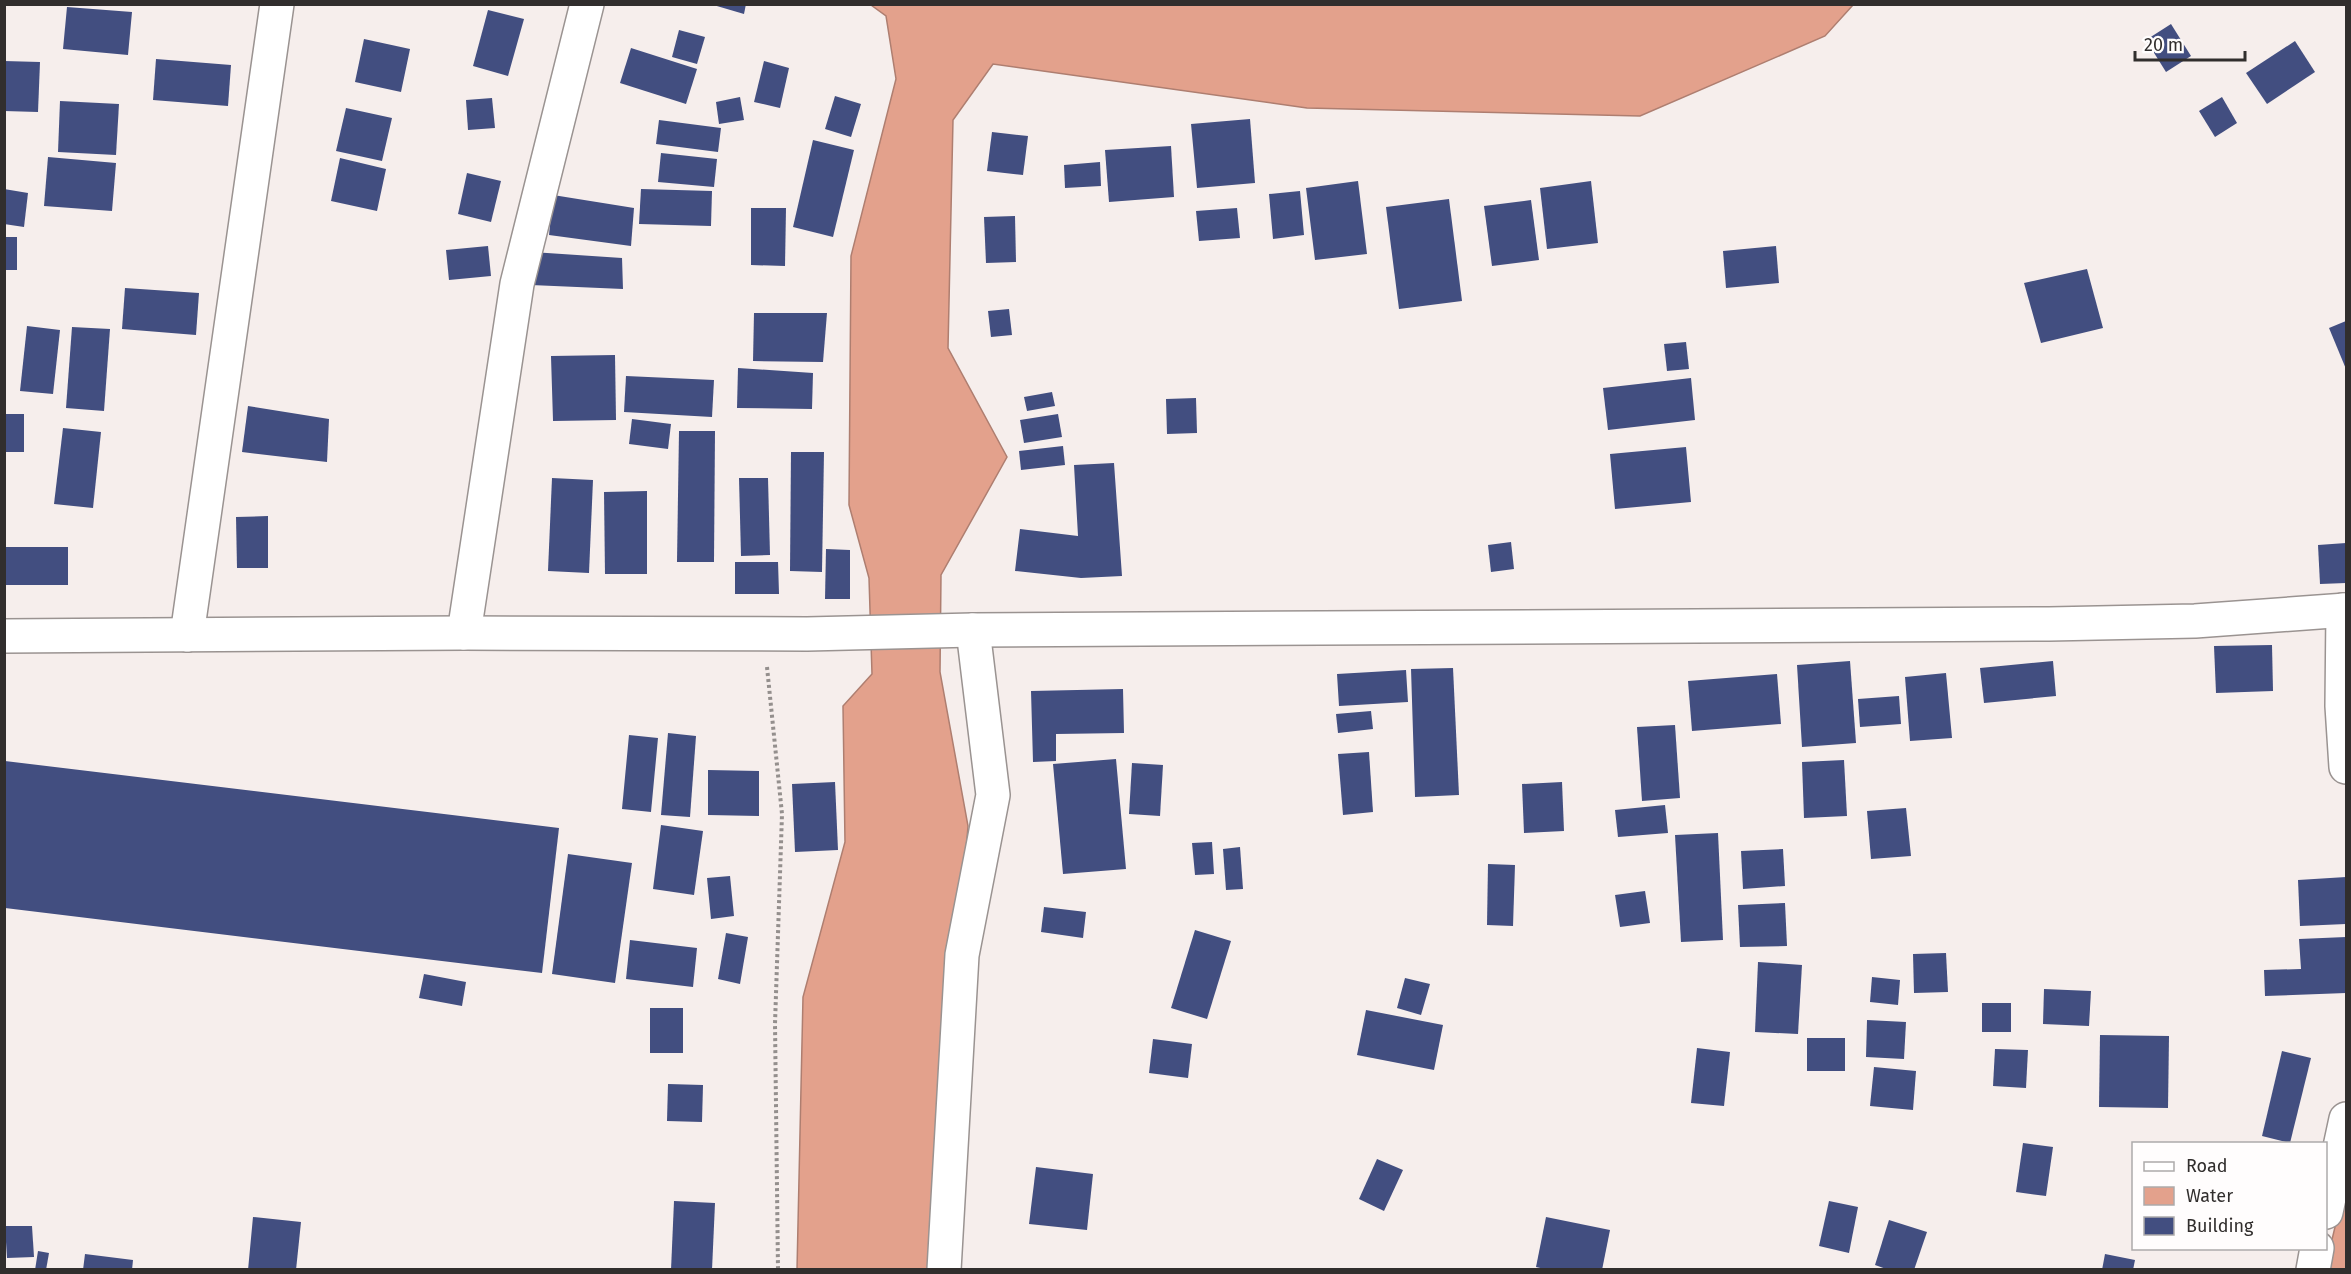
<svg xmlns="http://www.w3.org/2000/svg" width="2351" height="1274" font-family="'Fira Sans',sans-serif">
	<rect width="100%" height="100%" fill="#f6eeec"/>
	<g fill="#e3a18c" stroke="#ae7e70" stroke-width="1.5">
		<path d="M871 5H1853L1825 36 1640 116 1307 108 993 64 953 120 948 348 1007 457 941 575 940 672 968 826 933 1269 797 1270 803 997 845 842 843 706 872 674 869 578 849 505 851 256 896 79 886 16Z"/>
		<path d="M2346 1181V1269H2325Z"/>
	</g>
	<g fill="#424e80">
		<path d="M710 4H746L744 14Z"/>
		<path d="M67 7 132 12 128 55 63 49Z"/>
		<path d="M488 10 524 19 508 76 473 66Z"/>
		<path d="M2171 24 2191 56 2166 72 2146 40Z"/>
		<path d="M679 30 705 37 697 64 672 57Z"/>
		<path d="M364 39 410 49 401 92 355 82Z"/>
		<path d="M2295 41 2315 72 2267 104 2246 73Z"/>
		<path d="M631 48 697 69 686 104 620 83Z"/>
		<path d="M156 59 231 65 228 106 153 100Z"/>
		<path d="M4 61 40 62 38 112 4 111Z"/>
		<path d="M764 61 789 68 780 108 754 102Z"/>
		<path d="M835 96 861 104 851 137 825 129Z"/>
		<path d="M740 97 744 120 719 124 716 102Z"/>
		<path d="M2222 97 2237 123 2215 137 2199 111Z"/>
		<path d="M492 98 495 128 468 130 466 100Z"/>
		<path d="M60 101 119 104 116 155 58 152Z"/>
		<path d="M346 108 392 118 382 161 336 151Z"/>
		<path d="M1250 119 1255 183 1197 188 1191 124Z"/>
		<path d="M659 120 721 128 718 152 656 144Z"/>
		<path d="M992 132 1028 136 1023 175 987 171Z"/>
		<path d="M813 140 854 150 833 237 793 227Z"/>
		<path d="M1171 146 1174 197 1109 202 1105 150Z"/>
		<path d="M661 153 717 159 714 187 658 182Z"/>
		<path d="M48 157 116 163 112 211 44 206Z"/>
		<path d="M340 158 386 169 377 211 331 201Z"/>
		<path d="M1100 162 1101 186 1065 188 1064 165Z"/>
		<path d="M467 173 501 181 491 222 458 214Z"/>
		<path d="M1358 181 1367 254 1315 260 1306 188Z"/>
		<path d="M1591 181 1598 243 1547 249 1540 188Z"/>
		<path d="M4 189 28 193 24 227 4 224Z"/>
		<path d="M641 189 712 191 711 226 639 224Z"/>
		<path d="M1300 191 1304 235 1273 239 1269 194Z"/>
		<path d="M553 195 634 208 631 246 549 235Z"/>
		<path d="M1449 199 1462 301 1399 309 1386 207Z"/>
		<path d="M1531 200 1539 260 1492 266 1484 206Z"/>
		<path d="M751 208H786L785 266 751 265Z"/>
		<path d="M1237 208 1240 238 1199 241 1196 211Z"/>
		<path d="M1015 216 1016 262 986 263 984 217Z"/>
		<rect x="4" y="237" width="13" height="33"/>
		<path d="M488 246 491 276 449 280 446 250Z"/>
		<path d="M1776 246 1779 283 1726 288 1723 251Z"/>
		<path d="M532 252 622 258 623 289 531 285Z"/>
		<path d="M2087 269 2103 328 2041 343 2024 283Z"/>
		<path d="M125 288 199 293 196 335 122 329Z"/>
		<path d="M1009 309 1012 335 991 337 988 311Z"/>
		<path d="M754 313H827L823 362 753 361Z"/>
		<path d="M2346 321V369L2329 328Z"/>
		<path d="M27 326 60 330 53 394 20 391Z"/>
		<path d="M72 327 110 329 104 411 66 408Z"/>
		<path d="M1686 342 1689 369 1667 371 1664 344Z"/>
		<path d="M615 355 616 420 553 421 551 356Z"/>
		<path d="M738 368 813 373 812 409 737 408Z"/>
		<path d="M626 376 714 380 712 417 624 412Z"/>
		<path d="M1691 378 1695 420 1608 430 1603 388Z"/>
		<path d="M1052 392 1055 406 1027 411 1024 397Z"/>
		<path d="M1196 398 1197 433 1167 434 1166 399Z"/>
		<path d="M248 406 329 419 327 462 242 452Z"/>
		<rect x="4" y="414" width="20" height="38"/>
		<path d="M1058 414 1062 437 1024 443 1020 420Z"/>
		<path d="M632 419 671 424 668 449 629 444Z"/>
		<path d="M63 428 101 432 93 508 54 504Z"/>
		<path d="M679 431H715L714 562H677Z"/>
		<path d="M1063 446 1065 465 1021 470 1019 451Z"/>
		<path d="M1686 447 1691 502 1615 509 1610 454Z"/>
		<path d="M791 452H824L822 572 790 571Z"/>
		<path d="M1114 463 1122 576 1081 578 1015 571 1020 529 1078 536 1074 465Z"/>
		<path d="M552 478 593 480 589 573 548 571Z"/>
		<path d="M739 478H768L770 555 741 556Z"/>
		<path d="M647 491V574H605L604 492Z"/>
		<path d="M268 516V568H237L236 517Z"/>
		<path d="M1511 542 1514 569 1491 572 1488 545Z"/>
		<path d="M2346 543V583L2320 584 2318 545Z"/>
		<rect x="5" y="547" width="63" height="38"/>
		<path d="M826 549 850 550V599H825Z"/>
		<path d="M735 562H778L779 594H735Z"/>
		<path d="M2272 645 2273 691 2216 693 2214 646Z"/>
		<path d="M1850 661 1856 743 1802 747 1797 665Z"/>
		<path d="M2053 661 2056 696 1984 703 1980 668Z"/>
		<path d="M1453 668 1459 795 1415 797 1411 669Z"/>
		<path d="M1406 670 1408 702 1339 706 1337 674Z"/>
		<path d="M1946 673 1952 738 1910 741 1905 677Z"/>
		<path d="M1777 674 1781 724 1692 731 1688 681Z"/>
		<path d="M1123 689 1124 733 1056 734V761L1033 762 1031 691Z"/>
		<path d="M1899 696 1901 724 1860 727 1858 699Z"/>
		<path d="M1371 711 1373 729 1338 733 1336 714Z"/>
		<path d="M1675 725 1680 798 1642 801 1637 727Z"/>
		<path d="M668 733 696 736 690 817 661 815Z"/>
		<path d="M629 735 658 738 651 812 622 809Z"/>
		<path d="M1369 752 1373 812 1343 815 1338 754Z"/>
		<path d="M1116 759 1126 869 1063 874 1053 764Z"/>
		<path d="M1844 760 1847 816 1804 818 1802 762Z"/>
		<path d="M5 761 559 828 542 973 5 908Z"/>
		<path d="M1132 763 1163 765 1160 816 1129 814Z"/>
		<path d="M708 770 759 771V816L708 815Z"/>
		<path d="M835 782 838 850 795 852 792 784Z"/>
		<path d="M1562 782 1564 831 1524 833 1522 784Z"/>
		<path d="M1665 805 1668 833 1618 837 1615 810Z"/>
		<path d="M1906 808 1911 856 1871 859 1867 811Z"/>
		<path d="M661 825 703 831 694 895 653 889Z"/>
		<path d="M1718 833 1723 940 1681 942 1675 835Z"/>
		<path d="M1212 842 1214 874 1195 875 1192 843Z"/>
		<path d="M1240 847 1243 889 1226 890 1223 849Z"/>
		<path d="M1783 849 1785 886 1743 889 1741 851Z"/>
		<path d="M568 854 632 863 615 983 552 974Z"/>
		<path d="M1488 864 1515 865 1513 926 1487 925Z"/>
		<path d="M730 876 734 916 711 919 707 878Z"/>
		<path d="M2346 877V924L2300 926 2298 880Z"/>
		<path d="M1645 891 1650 923 1620 927 1615 895Z"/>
		<path d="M1785 903 1787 946 1740 947 1738 905Z"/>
		<path d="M1044 907 1086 912 1083 938 1041 932Z"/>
		<path d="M1195 930 1231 941 1207 1019 1171 1008Z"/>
		<path d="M726 933 748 937 740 984 718 979Z"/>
		<path d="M2346 937V993L2265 996 2264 970 2301 969 2299 939Z"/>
		<path d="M630 940 697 948 693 987 626 979Z"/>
		<path d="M1946 953 1948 992 1914 993 1913 954Z"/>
		<path d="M1758 962 1802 965 1798 1034 1755 1032Z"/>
		<path d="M424 974 466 982 462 1006 419 998Z"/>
		<path d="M1872 977 1900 980 1898 1005 1870 1002Z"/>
		<path d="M1405 978 1430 984 1421 1015 1397 1008Z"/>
		<path d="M2044 989 2091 991 2089 1026 2043 1024Z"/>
		<rect x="1982" y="1003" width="29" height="29"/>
		<rect x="650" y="1008" width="33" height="45"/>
		<path d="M1366 1010 1443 1025 1434 1070 1357 1055Z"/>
		<path d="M1867 1020 1906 1022 1904 1059 1866 1057Z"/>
		<path d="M2100 1035 2169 1036 2168 1108 2099 1107Z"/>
		<rect x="1807" y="1038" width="38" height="33"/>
		<path d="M1153 1039 1192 1044 1188 1078 1149 1073Z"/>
		<path d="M1697 1048 1730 1052 1724 1106 1691 1103Z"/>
		<path d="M1995 1049 2028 1050 2026 1088 1993 1086Z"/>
		<path d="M2282 1051 2311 1058 2290 1143 2262 1136Z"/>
		<path d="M1874 1067 1916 1071 1913 1110 1870 1106Z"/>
		<path d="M668 1084 703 1085 702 1122 667 1121Z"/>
		<path d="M2023 1143 2053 1147 2046 1196 2016 1192Z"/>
		<path d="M1377 1159 1403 1170 1384 1211 1359 1199Z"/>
		<path d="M1036 1167 1093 1174 1087 1230 1029 1224Z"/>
		<path d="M674 1201 715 1203 712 1270H671Z"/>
		<path d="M1829 1201 1858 1207 1849 1253 1819 1246Z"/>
		<path d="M253 1217 301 1222 296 1270H248Z"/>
		<path d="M1546 1217 1610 1230 1602 1270H1549L1536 1267Z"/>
		<path d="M1889 1220 1927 1232 1914 1270H1889L1875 1265Z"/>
		<path d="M5 1226H32L34 1257 7 1258Z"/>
		<path d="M38 1251 49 1253 46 1270H35Z"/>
		<path d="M85 1254 133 1260 132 1270H83Z"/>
		<path d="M2105 1254 2135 1260 2133 1270H2102Z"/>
	</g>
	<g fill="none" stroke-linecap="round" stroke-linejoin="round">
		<defs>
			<g id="minor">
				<path d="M2343 610 2342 706 2346 767"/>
				<path d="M464 633 517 284 587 4"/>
				<path d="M187 635 277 4"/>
				<path d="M4 636 464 633 807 634 973 630 2049 624 2195 621 2346 610"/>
				<path d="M2326 1212 2346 1119"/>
				<path d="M944 1270 962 955 993 795 973 630"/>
				<path d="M2313 1270 2317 1248"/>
			</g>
		</defs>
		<use href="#minor" stroke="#9a9391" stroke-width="36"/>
		<path stroke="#948f8d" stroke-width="4" stroke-dasharray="3 3" stroke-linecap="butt" d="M767 667 782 814 775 1024 778 1270"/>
		<use href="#minor" stroke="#fff" stroke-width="33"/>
	</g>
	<rect width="2351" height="1274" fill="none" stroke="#312e2d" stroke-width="12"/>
	<rect x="2132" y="1142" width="195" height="108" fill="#fffdfd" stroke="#adaaaa" stroke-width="1.5"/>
	<rect x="2144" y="1162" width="30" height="9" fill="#ffffff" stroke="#adaaaa" stroke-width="1.5"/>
	<text x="2186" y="1172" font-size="18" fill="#312e2d">Road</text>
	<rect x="2144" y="1187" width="30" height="18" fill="#e3a18c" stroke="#adaaaa" stroke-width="1.5"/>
	<text x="2186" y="1202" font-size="18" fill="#312e2d">Water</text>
	<rect x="2144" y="1217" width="30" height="18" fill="#424e80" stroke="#adaaaa" stroke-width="1.5"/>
	<text x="2186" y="1232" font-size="18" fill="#312e2d">Building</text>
	<path d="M2135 51v9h110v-9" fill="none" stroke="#312e2d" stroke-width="3"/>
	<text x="2144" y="51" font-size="18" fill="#312e2d" stroke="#fffdfd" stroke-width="4.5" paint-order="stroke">20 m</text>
</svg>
